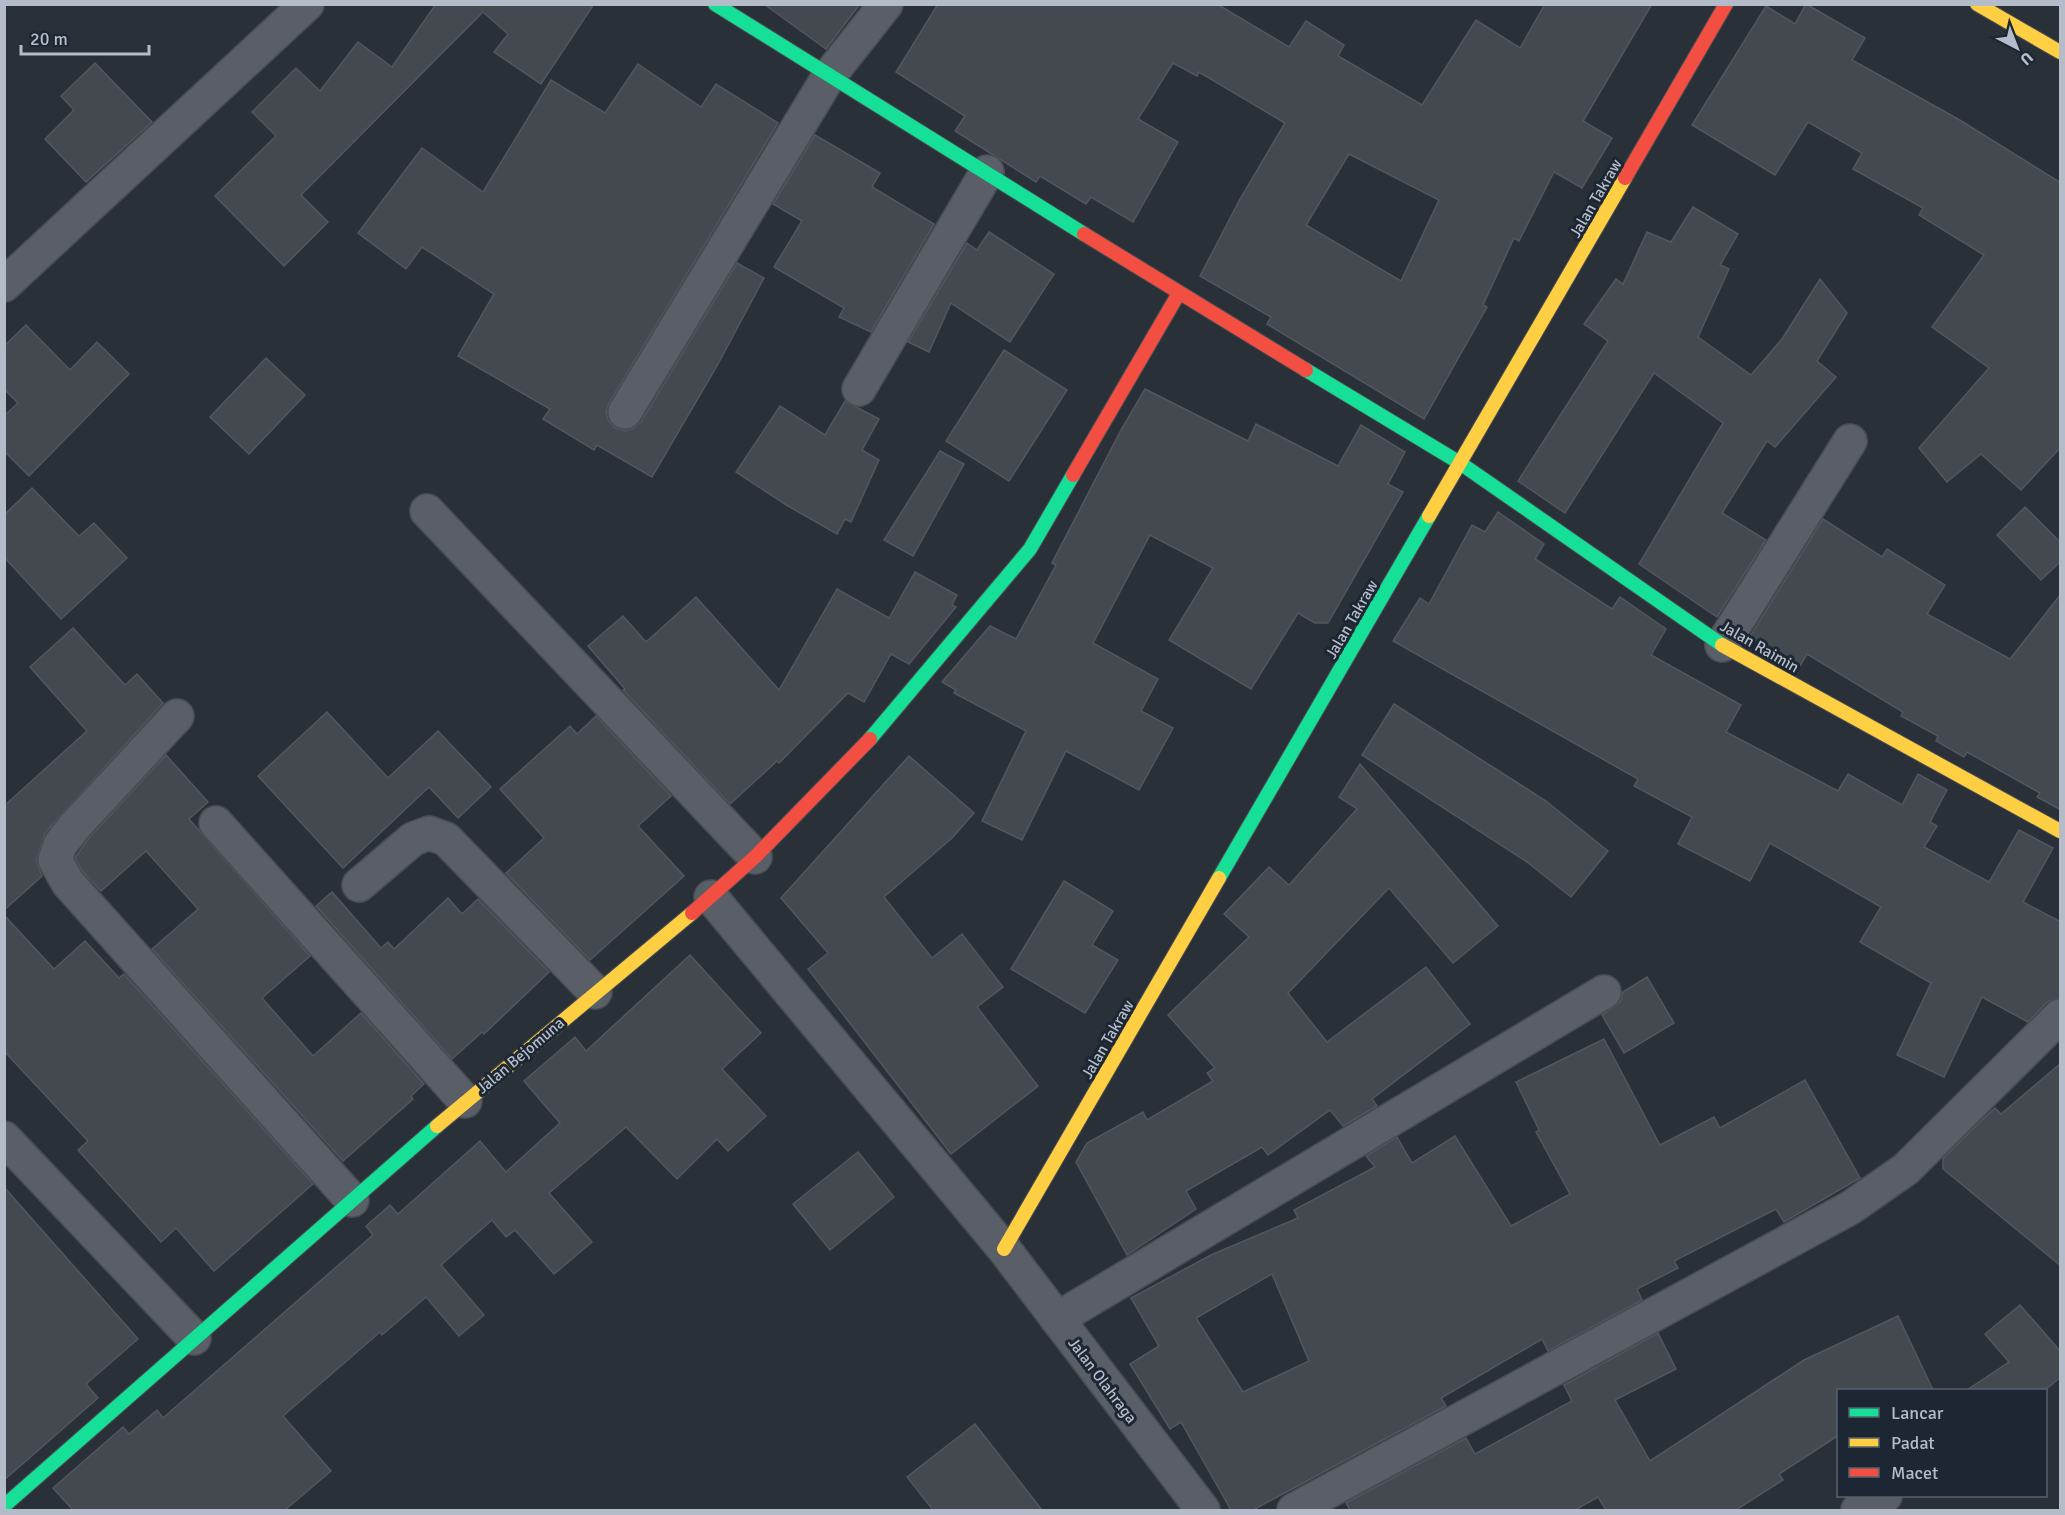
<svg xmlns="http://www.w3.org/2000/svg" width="2065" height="1515" font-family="Signika,sans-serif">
	<rect width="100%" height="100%" fill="#2a3038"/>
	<g fill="#444950" stroke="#52575f" stroke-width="1.5" fill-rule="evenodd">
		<path d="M436 4H594L541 84 494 52 508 34 483 12 301 195 328 222 284 266 215 196 276 136 252 112 296 68 320 91 358 42 392 67Z"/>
		<path d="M764 4H860L826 49Z"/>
		<path d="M938 4H1217L1289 47 1306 21 1344 45 1338 56 1422 105 1476 20 1520 48 1545 4H1652L1583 121 1612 138 1582 188 1554 172 1519 241 1514 238 1483 305 1487 307 1424 419 1267 324 1271 317 1200 276 1240 199 1285 123 1199 72 1197 76 1173 63 1138 119 1178 142 1133 222 1091 197 1086 204 1040 176 1036 182 955 131 965 116 896 72ZM1349 154 1439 200 1401 281 1306 225Z"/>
		<path d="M1806 4 1865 38 1852 60 1958 119 2061 183V447L2021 490 1981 454 1947 482 1919 448 1989 368 1932 327 1984 255 1919 215 1923 208 1853 169 1862 153 1808 122 1775 175 1692 125 1766 6 1795 24Z"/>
		<path d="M95 63 152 122 86 182 45 139 74 110 61 96Z"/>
		<path d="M638 64 701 107 716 84 778 123 609 403 606 412 608 420 615 428 625 431 634 428 641 422 737 263 764 278 717 366 652 477 597 445 594 450 543 419 550 409 458 356 494 294 422 247 406 269 358 233 422 148 483 192 551 80 605 113Z"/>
		<path d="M815 135 880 173 872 187 934 224 871 332 839 317 844 308 774 267 802 221 773 204Z"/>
		<path d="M1693 207 1738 234 1720 265 1729 269 1698 337 1751 375 1782 339 1820 279 1847 313 1817 361 1836 377 1775 447 1767 441 1722 513 1766 540 1717 617 1639 564 1723 423 1654 373 1565 513 1518 481 1608 341 1584 324 1616 279 1623 284 1647 232 1671 242Z"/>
		<path d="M989 232 1054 274 1010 342 951 303 929 352 908 342 967 243 977 250Z"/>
		<path d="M26 325 70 370 97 342 129 374 29 476 4 451V416L18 403 4 389V346Z"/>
		<path d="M1004 350 1067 390 1009 481 946 441Z"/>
		<path d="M266 358 305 395 249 454 210 417Z"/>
		<path d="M1145 389 1248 441 1256 424 1338 466 1361 425 1405 452 1388 484 1403 492 1328 623H1315L1298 613 1251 689 1169 640 1213 568 1150 535 1093 643 1158 679 1141 711 1173 728 1139 790 1066 751 1022 840 982 821 1026 731 954 693 956 690 942 682 990 626 1016 639 1056 565 1052 563 1121 430Z"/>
		<path d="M845 401 879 419 862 450 879 460 851 522 845 519 837 534 788 506 736 472 780 406 825 435Z"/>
		<path d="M940 451 964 464 913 556 884 540Z"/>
		<path d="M32 488 79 536 94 523 127 558 61 619 4 557V515Z"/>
		<path d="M2025 507 2061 543V561L2041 580 1997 535Z"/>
		<path d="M1498 512 1544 544 1535 559 1612 609 1620 597 1666 629 1651 655 1741 705 1726 732 1838 791 1848 774 1902 805 1918 774 1947 790 1930 822 1937 826 1924 847 1989 882 2019 830 2053 848 2023 902 2061 922V998L2047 1002 2028 1022 1982 997 1944 1077 1897 1055 1931 983 1860 942 1881 907 1770 843 1750 881 1678 844 1692 817 1634 786 1638 779 1393 641 1420 598 1429 604 1472 525 1485 532Z"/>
		<path d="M1823 519 1882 557 1887 549 1945 585 1927 614 2010 659 2061 594V810L2037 797 2040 793 1967 752 1964 757 1936 741 1938 736 1901 716 1903 712 1807 654 1800 666 1749 638Z"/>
		<path d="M915 572 957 595 952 605 956 607 909 664 891 654 864 702 848 693 779 763 777 761 730 804 623 690 625 689 588 646 623 616 646 642 696 597 779 690 837 589 889 618Z"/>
		<path d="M73 628 125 685 137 674 163 703 45 833 36 861 42 876 4 910V806L87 731 30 667Z"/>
		<path d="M1394 704 1546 801 1608 851 1571 897 1527 862 1362 755Z"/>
		<path d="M327 712 388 778 438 731 491 787 458 818 429 787 343 868 258 776Z"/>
		<path d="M596 716 671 796 638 826 684 876 590 960 506 873 544 838 500 789 570 726 577 734Z"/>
		<path d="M166 755 208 802 189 819 310 956 262 998 313 1056 361 1013 424 1084 411 1096 413 1099 343 1161 152 949 198 909 146 851 101 891 83 872 75 858 88 839Z"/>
		<path d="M909 756 974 813 952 838 884 897 932 958 962 934 1003 987 977 1007 1038 1086 951 1154 808 969 828 953 781 898Z"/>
		<path d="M1360 764 1498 926 1453 963 1389 888 1288 993 1327 1042 1426 967 1470 1024 1372 1099 1377 1106 1343 1126 1330 1110 1268 1155 1262 1147 1186 1191 1196 1209 1127 1255 1076 1162 1087 1143 1143 1112 1147 1120 1213 1081 1207 1073 1215 1068 1168 1015 1249 937 1224 914 1269 867 1289 885 1357 809 1339 797Z"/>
		<path d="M1064 881 1113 911 1092 945 1118 960 1085 1013 1011 969Z"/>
		<path d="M332 892 381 948 388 942 394 949 448 898 462 914 478 899 549 972 484 1034 482 1032 452 1059 316 906Z"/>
		<path d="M4 915 54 969 85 941 119 978 124 974 313 1184 214 1271 176 1228 161 1242 78 1150 88 1141 4 1051Z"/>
		<path d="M690 955 761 1033 722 1069 766 1116 728 1151 717 1139 677 1179 626 1127 549 1193 592 1242 554 1274 515 1230 506 1237 492 1220 441 1265 484 1315 459 1336 426 1297 382 1335 380 1332 283 1416 331 1471 285 1510H73L53 1488 123 1427 129 1434 157 1410 163 1418 373 1235 366 1226 390 1205 398 1214 480 1141 506 1172 560 1123 524 1081 575 1037 586 1051Z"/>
		<path d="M1647 977 1674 1023 1624 1053 1602 1015 1620 1002 1623 992Z"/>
		<path d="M1604 1039 1660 1145 1714 1117 1720 1128 1805 1080 1860 1178 1784 1222 1776 1209 1674 1261 1678 1268 1637 1289 1642 1300 1548 1351 1542 1339 1441 1398 1446 1406 1253 1510H1231L1181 1422 1170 1429 1130 1364 1159 1346 1131 1298 1211 1255 1298 1218 1294 1210 1375 1167 1366 1156 1397 1137 1412 1163 1455 1136 1511 1226 1570 1194 1536 1132 1539 1130 1516 1082ZM1272 1274 1309 1361 1243 1392 1196 1318Z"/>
		<path d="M2061 1063V1266L1943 1169V1158L1985 1117 1995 1108 2001 1114Z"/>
		<path d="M858 1152 894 1197 830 1250 793 1204Z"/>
		<path d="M4 1187 138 1339 86 1384 98 1398 4 1480Z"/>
		<path d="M2020 1305 2061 1352V1377L2045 1390H1967L2009 1362 1985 1334Z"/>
		<path d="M1898 1316 1933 1390H1839V1435L1779 1474 1783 1480 1736 1510H1606L1598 1497 1575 1510H1350L1346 1503 1466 1438 1475 1454 1572 1401 1564 1385 1658 1333 1676 1369 1615 1400 1650 1461 1804 1360Z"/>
		<path d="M975 1424 1042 1510H933L907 1477Z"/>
	</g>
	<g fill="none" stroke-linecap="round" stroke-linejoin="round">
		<defs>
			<g id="street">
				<path d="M4 285 307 4"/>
				<path d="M859 389 987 172"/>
				<path d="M625 412 829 76 886 4"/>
				<path d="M427 511 755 857"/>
				<path d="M1722 645 1850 441"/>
				<path d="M177 716 74 827 60 845 55 860 68 883 352 1200"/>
				<path d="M216 823 465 1101"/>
				<path d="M359 885 413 839 429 833 446 839 595 992"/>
				<path d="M711 897 1004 1249 1203 1510"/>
				<path d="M4 1138 194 1338"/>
				<path d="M1057 1319 1604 992"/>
				<path d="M1294 1510 1850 1208 1906 1169 2060 1016"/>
				<path d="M1858 1510 1885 1496"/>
			</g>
			<g id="fast">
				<path d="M715 4 1084 234"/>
				<path d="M1306 370 1460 463 1722 645"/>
				<path d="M870 739 1030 549 1073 475"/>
				<path d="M1219 878 1429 516"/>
				<path d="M4 1506 437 1126"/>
			</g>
			<g id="slow">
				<path d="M1977 4 2060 52"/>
				<path d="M1429 516 1625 178"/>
				<path d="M1722 645 2060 831"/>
				<path d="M437 1126 692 913"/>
				<path d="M1004 1249 1219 878"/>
			</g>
			<g id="jam">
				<path d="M1625 178 1726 4"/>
				<path d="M1084 234 1306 370"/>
				<path d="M1073 475 1179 293"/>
				<path d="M692 913 755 857 870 739"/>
			</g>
		</defs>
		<use href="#street" stroke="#484c53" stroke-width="36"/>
		<use href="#fast" stroke="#484c53" stroke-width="16"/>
		<use href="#slow" stroke="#484c53" stroke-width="16"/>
		<use href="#jam" stroke="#484c53" stroke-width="16"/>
		<use href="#street" stroke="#5a5e66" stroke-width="33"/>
		<use href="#fast" stroke="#16e098" stroke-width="14"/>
		<use href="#slow" stroke="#ffcf43" stroke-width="14"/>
		<use href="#jam" stroke="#f24e42" stroke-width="14"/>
	</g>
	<g text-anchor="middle" stroke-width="6" stroke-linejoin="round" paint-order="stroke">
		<g font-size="16" fill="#b4bcc9" stroke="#1d2633">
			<text transform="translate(1595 198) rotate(-60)" y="6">Jalan Takraw</text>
			<text transform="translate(1351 619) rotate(-60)" y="6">Jalan Takraw</text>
			<text transform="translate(1760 646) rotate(30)" y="6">Jalan Raimin</text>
			<text transform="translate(1107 1039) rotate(-60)" y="6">Jalan Takraw</text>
			<text transform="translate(520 1055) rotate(-40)" y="6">Jalan Bejomuna</text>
			<text transform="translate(1103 1380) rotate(53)" y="6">Jalan Olahraga</text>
		</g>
	</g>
	<rect width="2065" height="1515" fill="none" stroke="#b4bcc9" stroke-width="12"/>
	<rect x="1837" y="1389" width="210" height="108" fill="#1d2633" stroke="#59626f" stroke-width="1.5"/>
	<rect x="1849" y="1408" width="30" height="9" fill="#16e098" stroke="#59626f" stroke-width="1.5"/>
	<text x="1891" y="1419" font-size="18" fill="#b4bcc9">Lancar</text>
	<rect x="1849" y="1438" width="30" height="9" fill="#ffcf43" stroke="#59626f" stroke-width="1.5"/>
	<text x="1891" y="1449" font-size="18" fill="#b4bcc9">Padat</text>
	<rect x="1849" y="1468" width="30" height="9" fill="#f24e42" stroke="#59626f" stroke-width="1.5"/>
	<text x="1891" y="1479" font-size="18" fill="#b4bcc9">Macet</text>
	<g transform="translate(2017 48) rotate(138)" stroke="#1d2633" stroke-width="4.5" paint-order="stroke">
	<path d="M0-4.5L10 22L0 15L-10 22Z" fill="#b4bcc9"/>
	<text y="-9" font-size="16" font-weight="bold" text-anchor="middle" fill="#b4bcc9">U</text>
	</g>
	<path d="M21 45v9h128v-9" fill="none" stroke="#b4bcc9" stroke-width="3"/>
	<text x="30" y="45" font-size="18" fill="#b4bcc9" stroke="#1d2633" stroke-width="4.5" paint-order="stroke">20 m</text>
</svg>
